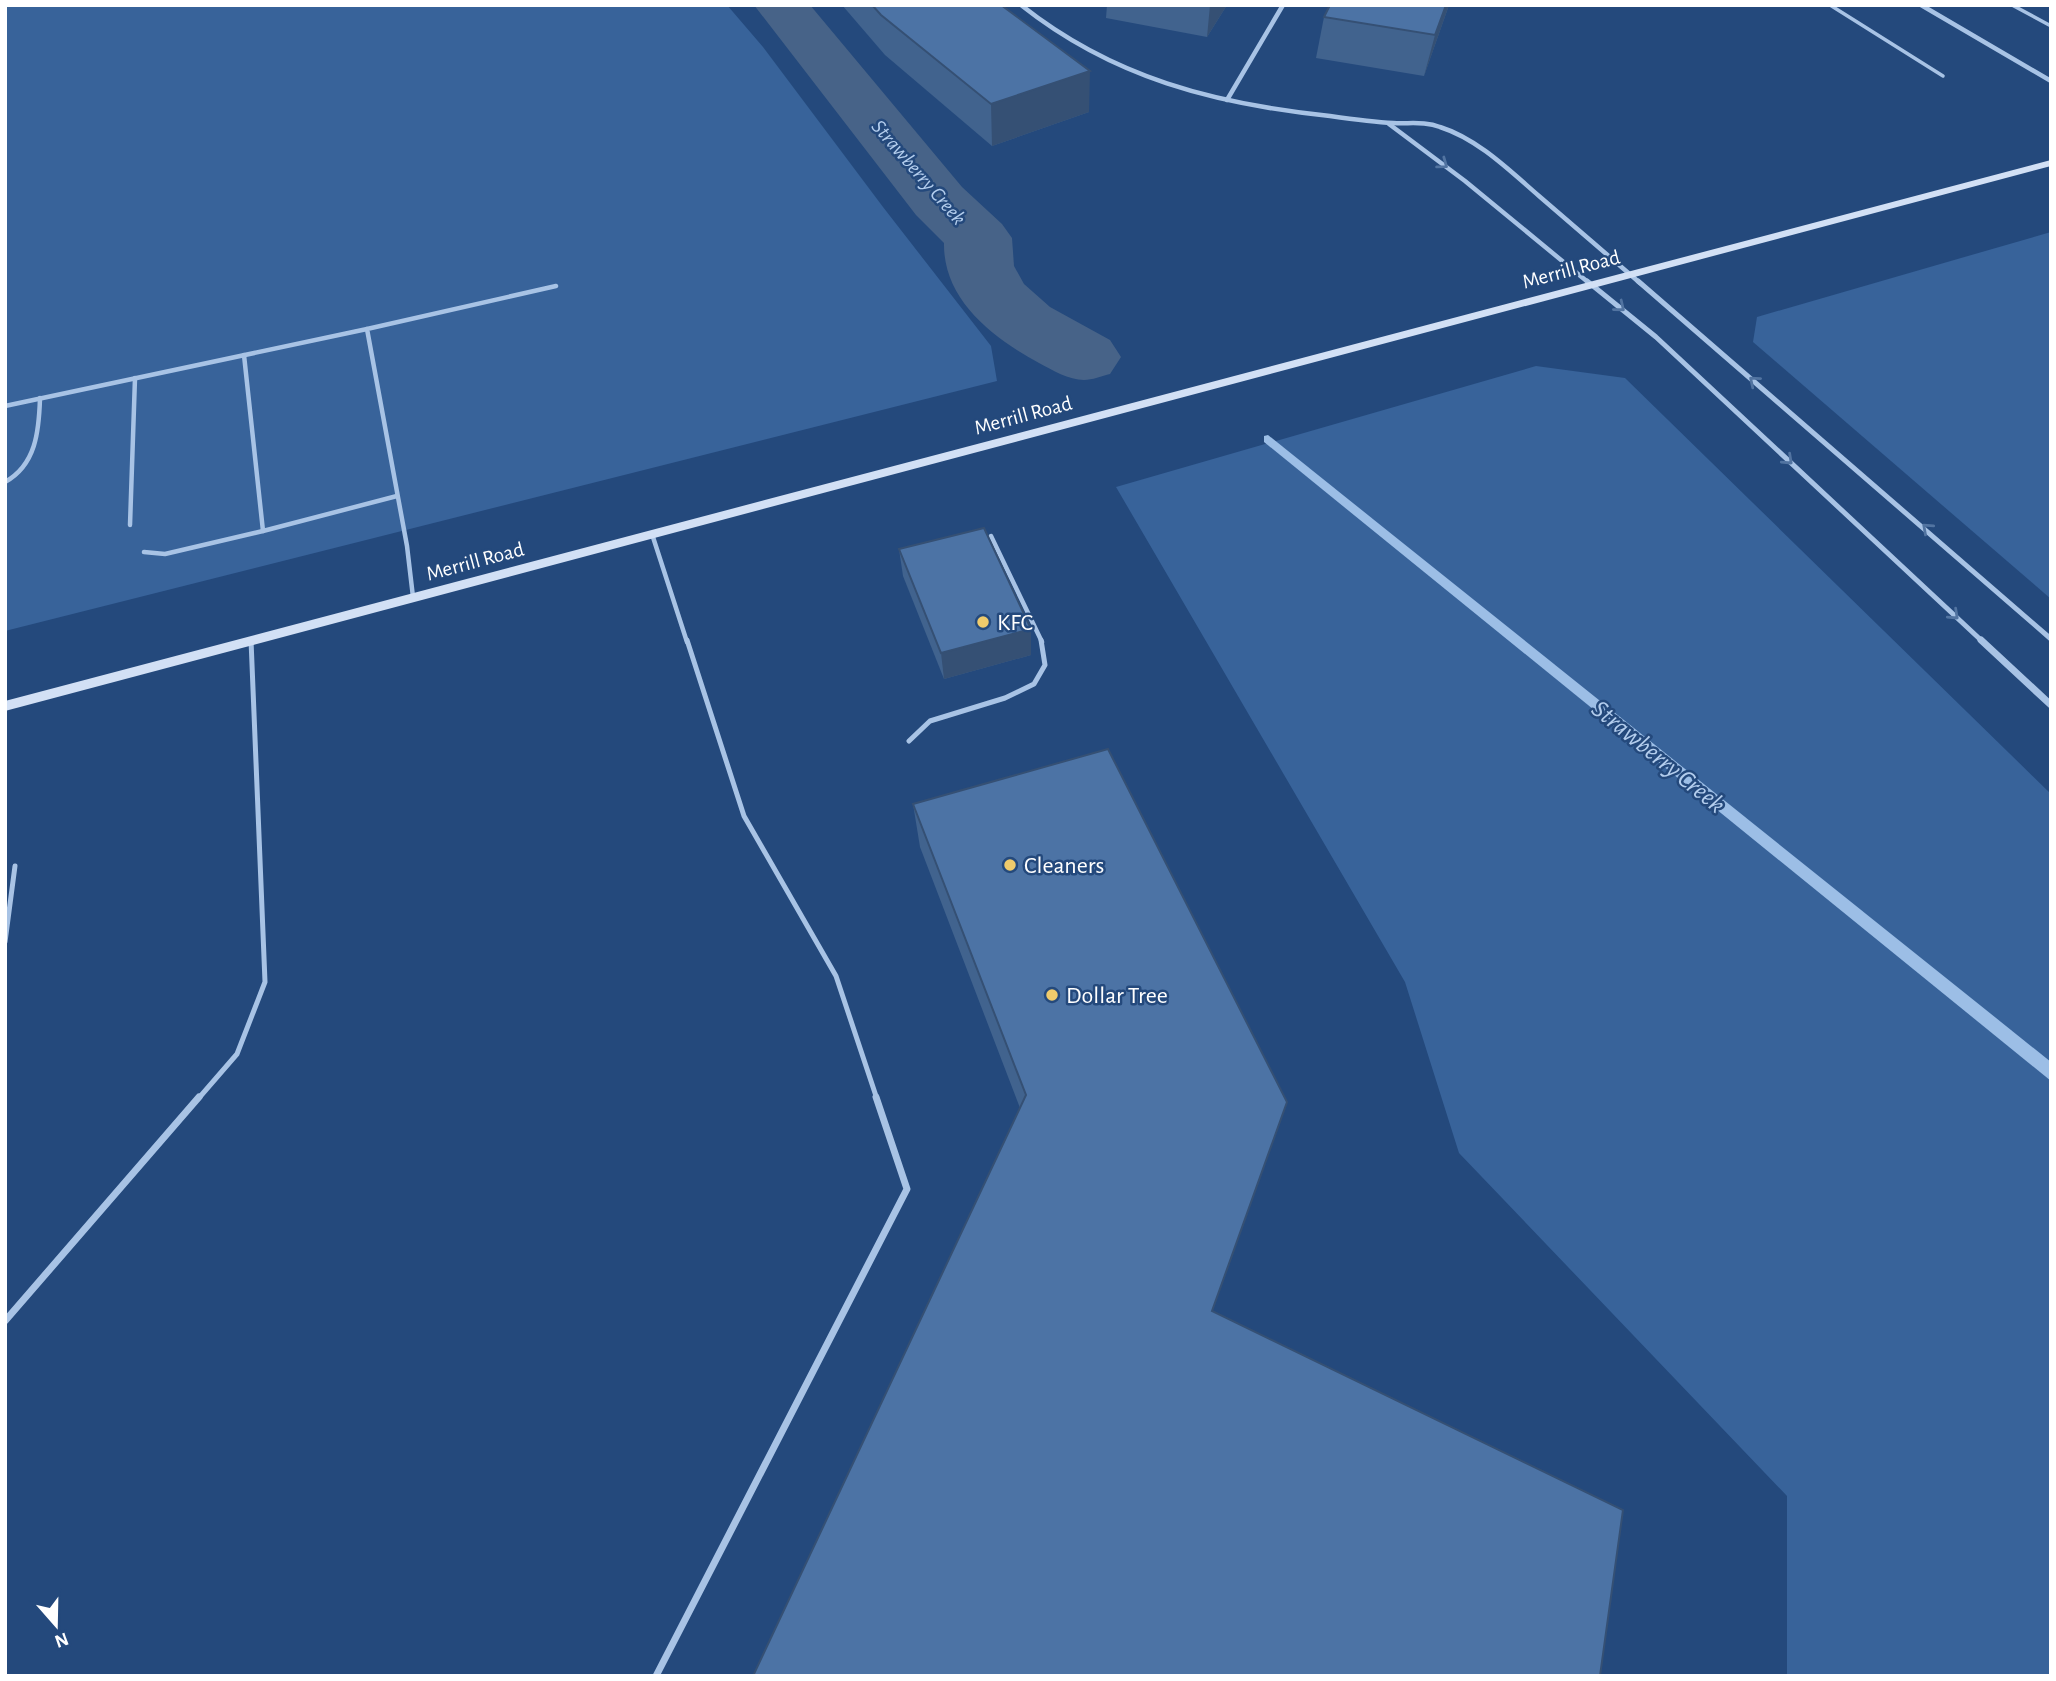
<svg xmlns="http://www.w3.org/2000/svg" width="2056" height="1681" font-family="'Alegreya Sans',sans-serif">
	<rect width="100%" height="100%" fill="#24497c"/>
	<g fill="#38639a">
		<path d="M5 5H727L763 47 883 207 991 346 997 381 5 631Z"/>
		<path d="M2051 232V599L1753 342 1757 317Z"/>
		<path d="M1536 366 1625 378 2051 794V1676H1787V1496L1459 1153 1405 982 1116 487Z"/>
	</g>
	<g fill="none" stroke-linecap="round" stroke-linejoin="round">
		<path fill="#9cbee6" fill-rule="evenodd" d="M1268 435 2051 1062V1081L1264 442V436Z"/>
		<path fill="#476388" fill-rule="evenodd" d="M754 5H810L962 187 1002 224 1012 238 1014 266 1024 284 1050 307 1110 340 1121 357 1110 374C1102 376 1092 380 1084 380 1069 380 1052 370 1039 363 993 338 943 300 944 243L916 215Z"/>
		<g stroke="#a8c3e5" stroke-width="3.5">
			<path d="M1830 5 1943 76"/>
			<path d="M2012 5 2051 26"/>
		</g>
		<g stroke="#a8c3e5" stroke-width="4.5">
			<path d="M244 355 263 531 397 496"/>
			<path d="M5 406 367 329"/>
			<path d="M5 482C36 465 39 431 40 398"/>
			<path d="M130 525 135 378"/>
			<path d="M652 534 687 642"/>
			<path d="M991 536 1042 642"/>
			<path d="M144 552 165 554 263 531"/>
			<path d="M413 597 407 546 367 329 556 286"/>
		</g>
		<g stroke="#a8c3e5" stroke-width="5">
			<path d="M687 640 744 816 836 976 877 1099"/>
			<path d="M909 741 930 721 1005 698 1034 684 1045 665 1041 640"/>
			<path d="M5 942 15 866"/>
			<path d="M198 1099 237 1054 265 982 251 640"/>
		</g>
		<g stroke="#a8c3e5" stroke-width="7">
			<path d="M5 1321 199 1097"/>
			<path d="M656 1676 907 1189 876 1097"/>
		</g>
		<g stroke="#a8c3e5" stroke-width="4.5">
			<path d="M1021 5C1113 78 1215 104 1330 116 1351 119 1372 122 1393 123 1409 124 1425 121 1440 127 1478 139 1510 171 1539 196 1573 225 1606 254 1640 283"/>
			<path d="M1921 5 2051 81"/>
			<path d="M1227 100 1283 5"/>
			<path d="M1389 124 1465 181 1589 283"/>
		</g>
		<g stroke="#a8c3e5" stroke-width="5">
			<path d="M1587 281 1656 337 1983 642"/>
			<path d="M1638 281 2051 639"/>
		</g>
		<path stroke="#a8c3e5" stroke-width="7" d="M1981 640 2051 705"/>
		<path fill="#d2e0f5" fill-rule="evenodd" d="M2051 160V166L5 711V701Z"/>
	</g>
	<g fill="#41638e">
		<path d="M842 5H1001L1089 112 992 146 885 55Z"/>
		<path d="M1107 5H1227L1207 37 1106 18Z"/>
		<path d="M1449 5 1424 76 1316 58 1324 17Z"/>
		<path d="M899 549 1031 655 944 679 903 576Z"/>
		<path d="M913 804 1287 1102 753 1676 1020 1108 920 847Z"/>
	</g>
	<g fill="#355074">
		<path d="M1210 5H1227L1207 37Z"/>
		<path d="M1446 5H1449L1424 76 1435 35Z"/>
		<path d="M1090 71 1089 112 992 146 991 104Z"/>
		<path d="M1031 629V655L944 679 941 653Z"/>
	</g>
	<g fill="#4c73a5" stroke="#355074" stroke-width="2">
		<path d="M872 5H1001L1090 71 991 104 881 15Z"/>
		<path d="M1330 5H1446L1435 35 1324 17Z"/>
		<path d="M984 528 1031 629 941 653 899 549Z"/>
		<path d="M1108 749 1287 1102 1212 1311 1623 1510 1600 1676H753L1026 1095 913 804Z"/>
	</g>
	<defs><path id="oneway-chevron" d="M-2-3.5L2.5 0L-2 3.5" fill="none" stroke-width="1.6" stroke-linecap="round" stroke-linejoin="round" transform="scale(1.75)"/></defs>
	<g stroke="#5274a1">
		<use href="#oneway-chevron" transform="translate(1443 164) rotate(36)"/>
		<use href="#oneway-chevron" transform="translate(1620 307) rotate(39)"/>
		<use href="#oneway-chevron" transform="translate(1754 381) rotate(-140)"/>
		<use href="#oneway-chevron" transform="translate(1788 460) rotate(43)"/>
		<use href="#oneway-chevron" transform="translate(1927 528) rotate(-138)"/>
		<use href="#oneway-chevron" transform="translate(1954 615) rotate(43)"/>
	</g>
	<g fill="#efcb6c" stroke="#24497c" stroke-width="2.5">
		<circle cx="983" cy="622" r="7"/>
		<circle cx="1010" cy="865" r="7"/>
		<circle cx="1052" cy="995" r="7"/>
	</g>
	<g text-anchor="middle" stroke-width="5" stroke-linejoin="round" paint-order="stroke">
		<g font-size="21" font-style="italic" fill="#b3cded" stroke="#24497c">
			<text transform="translate(919 172) rotate(49)" y="7">Strawberry Creek</text>
		</g>
		<g font-size="21" fill="#fff" stroke="#24497c">
			<text transform="translate(1571 269) rotate(-15)" y="7">Merrill Road</text>
			<text transform="translate(1023 415) rotate(-15)" y="7">Merrill Road</text>
			<text transform="translate(475 561) rotate(-15)" y="7">Merrill Road</text>
		</g>
		<g font-size="24" fill="#fff" stroke="#24497c" text-anchor="start">
			<text x="997" y="630">KFC</text>
			<text x="1024" y="873">Cleaners</text>
			<text x="1066" y="1003">Dollar Tree</text>
		</g>
		<g font-size="26" font-style="italic" fill="#b3cded" stroke="#24497c">
			<text transform="translate(1659 756) rotate(39)" y="9">Strawberry Creek</text>
		</g>
	</g>
	<rect width="2056" height="1681" fill="none" stroke="#ffffff" stroke-width="14"/>
	<g transform="translate(56 1625) rotate(160)" stroke="#24497c" stroke-width="5" paint-order="stroke">
	<path d="M0-5L12 26L0 18L-12 26Z" fill="#ffffff"/>
	<text y="-10" font-size="19" font-weight="bold" text-anchor="middle" fill="#ffffff">N</text>
	</g>
</svg>
